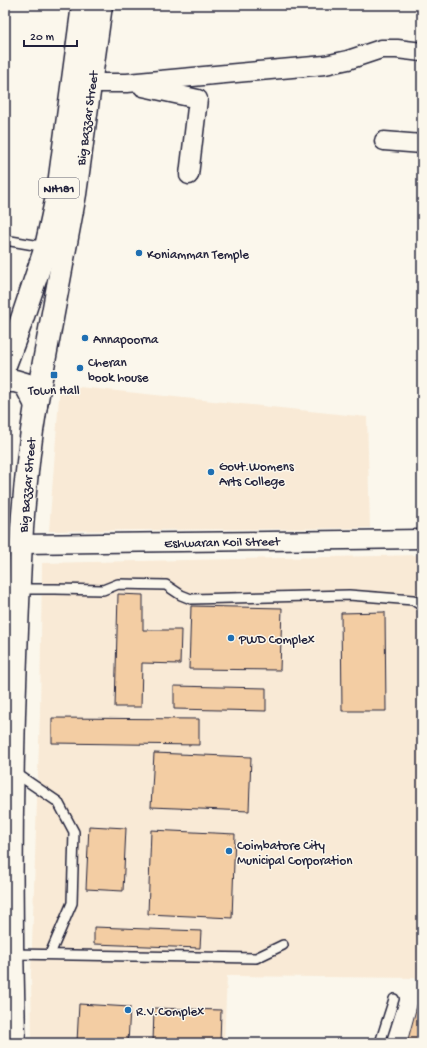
<svg xmlns="http://www.w3.org/2000/svg" width="427" height="1048" font-family="'Gochi Hand',sans-serif">
	<rect width="100%" height="100%" fill="#fbf7ec"/>
	<filter id="ink" filterUnits="userSpaceOnUse"><feTurbulence type="fractalNoise" baseFrequency=".025" numOctaves="2"/><feDisplacementMap in="SourceGraphic" scale="8" xChannelSelector="R" yChannelSelector="G"/><feConvolveMatrix kernelMatrix="1 2 1 2 8 2 1 2 1" color-interpolation-filters="sRGB"/></filter>
	<g filter="url(#ink)">
		<g fill="#f9ead6">
			<path d="M60 385 367 417 370 528 49 531Z"/>
			<path d="M422 555V978L227 976 224 1043H32L31 974 40 714 42 563Z"/>
		</g>
		<g fill="#f3cda3" stroke="#22223b">
			<path d="M118 594 143 595V630H181L180 664 142 663 141 707H115Z"/>
			<path d="M191 606 282 608 280 670 189 669Z"/>
			<path d="M385 612 386 711H342L341 613Z"/>
			<path d="M174 686 266 688V711L174 709Z"/>
			<path d="M52 718 199 719V745L52 743Z"/>
			<path d="M154 753 251 757 249 811 151 807Z"/>
			<path d="M89 826 126 828 123 891 86 889Z"/>
			<path d="M151 830 235 834 232 918 148 914Z"/>
			<path d="M94 927 201 931 200 948 94 944Z"/>
			<path d="M421 991H422V1043H407Z"/>
			<path d="M79 1004 130 1007 128 1043 77 1042Z"/>
			<path d="M154 1008 221 1010 220 1043H153Z"/>
		</g>
		<g fill="none" stroke-linecap="round" stroke-linejoin="round">
			<defs>
				<g id="service">
					<path d="M5 240 46 247"/>
					<path d="M19 589H55L103 590 118 584 166 585 181 595 191 599 349 595 413 600 422 606"/>
					<path d="M14 772 58 802 74 832 72 903 50 954"/>
					<path d="M12 954 256 958 283 945"/>
					<path d="M380 1043 394 999"/>
				</g>
				<g id="minor">
					<path d="M91 83H127L325 65 348 60 381 49H397L422 52"/>
					<path d="M143 87 198 99 189 175"/>
					<path d="M384 141 422 144"/>
					<path d="M21 544 422 539"/>
				</g>
				<g id="trunk">
					<path d="M5 365 20 325 46 247 58 192 83 5"/>
					<path d="M5 381H15L25 384 36 405"/>
					<path d="M13 1043 14 1032C10 907 11 782 16 656 19 572 22 488 36 405L75 194 101 5"/>
				</g>
			</defs>
			<use href="#service" stroke="#22223b" stroke-width="12"/>
			<use href="#minor" stroke="#22223b" stroke-width="21"/>
			<use href="#trunk" stroke="#22223b" stroke-width="25"/>
			<use href="#service" stroke="#fbf7ec" stroke-width="9"/>
			<use href="#minor" stroke="#fbf7ec" stroke-width="18"/>
			<use href="#trunk" stroke="#fbf7ec" stroke-width="22"/>
		</g>
	</g>
	<g fill="#1f6fb2" stroke="#fbf7ec" stroke-width="1.5">
		<circle cx="139" cy="253" r="4"/>
		<circle cx="85" cy="338" r="4"/>
		<circle cx="80" cy="368" r="4"/>
		<rect x="50" y="371" width="8" height="8" rx="2"/>
		<circle cx="211" cy="472" r="4"/>
		<circle cx="231" cy="638" r="4"/>
		<circle cx="229" cy="851" r="4"/>
		<circle cx="128" cy="1010" r="4"/>
	</g>
	<g text-anchor="middle" stroke-width="3" stroke-linejoin="round" paint-order="stroke">
		<rect fill="#fbf7ec" stroke="#636270" stroke-width="1" x="39" y="178" width="40" height="20" rx="3"/>
		<g font-size="12" font-weight="bold" fill="#22223b">
			<text x="59" y="192">NH181</text>
		</g>
		<g font-size="13" fill="#22223b" stroke="#fbf7ec">
			<text transform="translate(86 118) rotate(-82)" y="5">Big Bazzar Street</text>
			<text transform="translate(26 485) rotate(-85)" y="5">Big Bazzar Street</text>
			<text transform="translate(222 541) rotate(-1)" y="5">Eshwaran Koil Street</text>
		</g>
		<g font-size="13" fill="#22223b" stroke="#fbf7ec" text-anchor="start">
			<text x="147" y="258">Koniamman Temple</text>
			<text x="93" y="343">Annapoorna</text>
			<text x="88" y="366">Cheran<tspan x="88" dy="15">book house</tspan></text>
			<text x="54" y="394" text-anchor="middle">Town Hall</text>
			<text x="219" y="470">Govt.Womens<tspan x="219" dy="15">Arts College</tspan></text>
			<text x="239" y="643">PWD Complex</text>
			<text x="237" y="849">Coimbatore City<tspan x="237" dy="15">Municipal Corporation</tspan></text>
			<text x="136" y="1015">R.V.Complex</text>
		</g>
	</g>
	<rect width="427" height="1048" fill="none" stroke="#fbf7ec" stroke-width="20"/>
	<rect x="10" y="10" width="407" height="1028" fill="none" stroke="#22223b" stroke-width="1.5" filter="url(#ink)"/>
	<path d="M24 40v6h53v-6" fill="none" stroke="#22223b" stroke-width="2"/>
	<text x="30" y="40" font-size="12" fill="#22223b" stroke="#fbf7ec" stroke-width="3" paint-order="stroke">20 m</text>
</svg>
